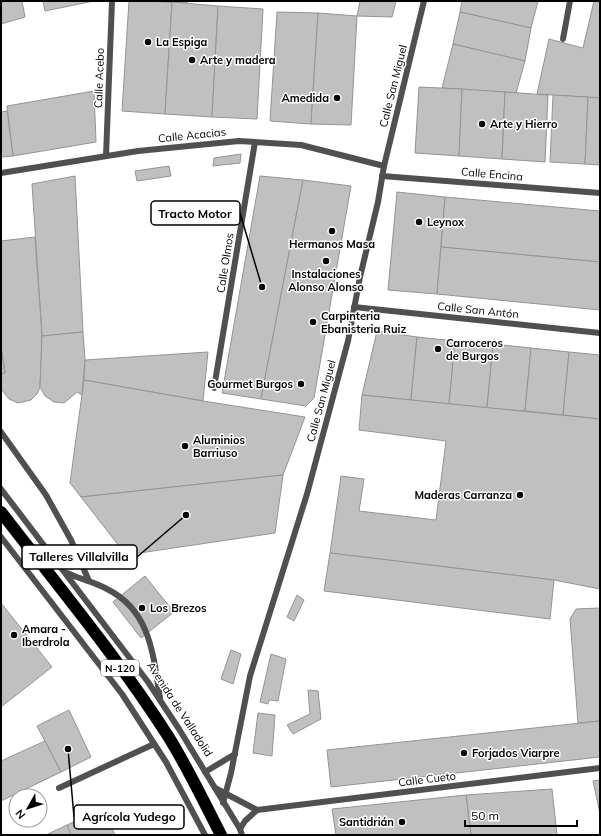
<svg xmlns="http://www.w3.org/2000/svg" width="601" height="836" font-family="Mulish,sans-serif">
	<rect width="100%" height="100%" fill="#fff"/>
	<g fill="#c0c0c0" stroke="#949494">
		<path d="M1 1H22L25 17 1 24Z"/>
		<path d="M43 1H94L45 11Z"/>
		<path d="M129 1 172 2 165 114 122 111Z"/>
		<path d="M155 1H187V3Z"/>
		<path d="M360 1H396L392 17 357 16Z"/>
		<path d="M462 1H538L531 28 460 12Z"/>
		<path d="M594 1H600V98L537 94 549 39 583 48Z"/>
		<path d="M172 2 218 6 212 117 165 114Z"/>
		<path d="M218 6 263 9 257 119 212 117Z"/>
		<path d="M277 12 318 13 311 124 270 121Z"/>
		<path d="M460 12 531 28 525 61 453 44Z"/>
		<path d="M318 13 357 16 351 125 311 124Z"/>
		<path d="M453 44 525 61 516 93 442 88Z"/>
		<path d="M419 87 462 89 459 156 415 153Z"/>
		<path d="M462 89 505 92 502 159 459 156Z"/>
		<path d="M94 91 96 142 13 156 7 106Z"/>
		<path d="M505 92 548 95 545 162 502 159Z"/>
		<path d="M553 95 588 97 585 164 550 162Z"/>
		<path d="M588 97 600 98V165L585 164Z"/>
		<path d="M7 111 13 156 1 157V112Z"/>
		<path d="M241 154 240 163 213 166 214 158Z"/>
		<path d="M169 166 171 176 137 181 135 171Z"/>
		<path d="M75 176 83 332 42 336 32 184Z"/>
		<path d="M260 176 303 180 261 399 222 393Z"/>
		<path d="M303 180 351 186 314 398 306 406 261 399Z"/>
		<path d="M397 192 445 197 437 294 388 290Z"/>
		<path d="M445 197 600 211V262L441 247Z"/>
		<path d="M35 237 42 336 40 387 37 394 31 400 18 403 9 399 1 389V374L5 373 1 347V241Z"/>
		<path d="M441 247 600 262V310L437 294Z"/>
		<path d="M377 331 417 337 411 400 362 395Z"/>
		<path d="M83 332 85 360 82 395 77 392 64 403 54 402 45 396 40 387 42 336Z"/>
		<path d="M417 337 455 341 449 404 411 400Z"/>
		<path d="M455 341 493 344 487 408 449 404Z"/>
		<path d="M493 344 531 348 525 411 487 408Z"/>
		<path d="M1 347 5 373 1 374Z"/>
		<path d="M531 348 569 352 563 415 525 411Z"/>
		<path d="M208 352 203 401 84 380 85 360Z"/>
		<path d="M569 352 600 355V419L563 415Z"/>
		<path d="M84 380 203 401 305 417 283 475 81 497 70 483Z"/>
		<path d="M362 395 600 419V589L554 580 330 553 341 476 364 479 359 511 436 520 446 441 359 430Z"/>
		<path d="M283 475 275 533 126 555 81 497Z"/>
		<path d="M330 553 554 580 550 619 324 591Z"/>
		<path d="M145 576 174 612 141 638 113 602Z"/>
		<path d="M297 595 304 600 294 621 287 617Z"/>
		<path d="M1 603 52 667 1 707Z"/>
		<path d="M600 608V721L578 723 570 619 576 609Z"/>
		<path d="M231 650 241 654 233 684 221 679Z"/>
		<path d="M271 654 286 659 278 701 269 700 268 704 260 702Z"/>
		<path d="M308 690 318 691 321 719 293 734 287 725 310 714Z"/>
		<path d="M69 710 91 757 61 772 37 726Z"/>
		<path d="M258 713 275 715 272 756 253 753Z"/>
		<path d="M600 721V757L331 787 327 750Z"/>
		<path d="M45 741 61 772 1 801V761Z"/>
		<path d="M600 780V814L593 781Z"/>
		<path d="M552 789 557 835H471L466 795Z"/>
		<path d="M466 795 471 835H336L332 809Z"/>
		<path d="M103 809 115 835H71L67 825Z"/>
		<path d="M67 825 71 835H46Z"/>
	</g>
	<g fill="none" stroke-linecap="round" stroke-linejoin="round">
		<g stroke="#505050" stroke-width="6">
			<path d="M563 39 570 1"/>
			<path d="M106 156 112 1"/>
			<path d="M1 173 138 151 239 141 301 145 384 166"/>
			<path d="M382 176 600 193"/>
			<path d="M354 307 600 333"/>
			<path d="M214 388 255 142"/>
			<path d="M1 432 46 495 71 540 89 581"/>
			<path d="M1 489 148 682 179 729 240 829 242 835"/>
			<path d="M1 537 122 694 166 762 205 835"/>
			<path d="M67 573C80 579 94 582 107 589 151 611 153 655 160 698"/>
			<path d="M205 772 235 754"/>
			<path d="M59 788 154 744"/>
			<path d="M215 788 257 810"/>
			<path d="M223 803 231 773 250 676 307 494 348 341 360 277 378 202 384 166 424 1"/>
			<path d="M257 810 600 768"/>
			<path d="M240 829 245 821 257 810"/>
		</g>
		<path stroke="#000" stroke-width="12" d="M1 512C58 586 118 658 168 736 188 768 204 802 221 835"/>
	</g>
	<g fill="#000" stroke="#fff" stroke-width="1.5">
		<circle cx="148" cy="42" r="4"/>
		<circle cx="192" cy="60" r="4"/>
		<circle cx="337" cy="98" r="4"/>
		<circle cx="482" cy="124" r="4"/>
		<circle cx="419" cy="222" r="4"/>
		<circle cx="332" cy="231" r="4"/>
		<circle cx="326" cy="261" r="4"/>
		<circle cx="313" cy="322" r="4"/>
		<circle cx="438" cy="349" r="4"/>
		<circle cx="301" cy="384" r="4"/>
		<circle cx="185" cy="446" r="4"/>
		<circle cx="520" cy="495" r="4"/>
		<circle cx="142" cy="608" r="4"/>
		<circle cx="14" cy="635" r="4"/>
		<circle cx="464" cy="753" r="4"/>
		<circle cx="402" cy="822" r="4"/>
	</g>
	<g text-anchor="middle" stroke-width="3" stroke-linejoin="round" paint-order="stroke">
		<rect fill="#fff" stroke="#4c4c4c" stroke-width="1" x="101" y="660" width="38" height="16" rx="3"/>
		<g font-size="10" font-weight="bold" fill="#000">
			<text x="120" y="672">N-120</text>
		</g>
		<g font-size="11" font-weight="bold" fill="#000" stroke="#fff" text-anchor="start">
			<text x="156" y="46">La Espiga</text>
			<text x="200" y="64">Arte y madera</text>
			<text x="329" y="102" text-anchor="end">Amedida</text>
			<text x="490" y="128">Arte y Hierro</text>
			<text x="427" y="226">Leynox</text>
			<text x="332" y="248" text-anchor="middle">Hermanos Masa</text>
			<text x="326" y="278" text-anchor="middle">Instalaciones<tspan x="326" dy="13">Alonso Alonso</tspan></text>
			<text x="321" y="320">Carpinteria<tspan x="321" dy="13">Ebanisteria Ruiz</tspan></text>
			<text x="446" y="347">Carroceros<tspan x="446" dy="13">de Burgos</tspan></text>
			<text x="293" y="388" text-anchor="end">Gourmet Burgos</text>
			<text x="193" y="444">Aluminios<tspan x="193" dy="13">Barriuso</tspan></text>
			<text x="512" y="499" text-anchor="end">Maderas Carranza</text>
			<text x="150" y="612">Los Brezos</text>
			<text x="22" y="633">Amara -<tspan x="22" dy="13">Iberdrola</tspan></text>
			<text x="472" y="757">Forjados Viarpre</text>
			<text x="394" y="826" text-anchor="end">Santidrián</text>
		</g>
		<g font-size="11" fill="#000" stroke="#fff">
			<text transform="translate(99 78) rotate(-88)" y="4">Calle Acebo</text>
			<text transform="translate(393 86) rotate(-76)" y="4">Calle San Miguel</text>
			<text transform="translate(192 135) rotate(-6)" y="4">Calle Acacias</text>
			<text transform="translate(492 174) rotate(5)" y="4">Calle Encina</text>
			<text transform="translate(225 263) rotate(-81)" y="4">Calle Olmos</text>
			<text transform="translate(478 310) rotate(6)" y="4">Calle San Antón</text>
			<text transform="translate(321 401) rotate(-75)" y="4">Calle San Miguel</text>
			<text transform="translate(180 709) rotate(57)" y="4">Avenida de Valladolid</text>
			<text transform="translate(427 779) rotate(-7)" y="4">Calle Cueto</text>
		</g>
	</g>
	<path fill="none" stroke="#000" stroke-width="1.5" d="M262 287L240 213M186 515L137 557M68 749L74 817"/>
	<g fill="#000" stroke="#fff" stroke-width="1.5">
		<circle cx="262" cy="287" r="4"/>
		<circle cx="186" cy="515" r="4"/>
		<circle cx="68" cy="749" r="4"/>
	</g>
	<g fill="#fff" stroke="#000" stroke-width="1.5">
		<rect x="151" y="201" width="89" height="24" rx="4"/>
		<rect x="22" y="545" width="115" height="24" rx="4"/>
		<rect x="74" y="805" width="110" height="24" rx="4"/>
	</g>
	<g font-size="12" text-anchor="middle" font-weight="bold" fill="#000">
		<text x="195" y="218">Tracto Motor</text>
		<text x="79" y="561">Talleres Villalvilla</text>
		<text x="129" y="821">Agrícola Yudego</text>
	</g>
	<rect width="601" height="836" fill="none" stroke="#000000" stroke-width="4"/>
	<g transform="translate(28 808) rotate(231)"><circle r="19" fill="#ffffff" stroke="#999999"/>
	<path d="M0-3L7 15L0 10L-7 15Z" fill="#000000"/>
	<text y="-6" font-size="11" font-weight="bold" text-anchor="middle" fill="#000000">N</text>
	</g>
	<path d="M465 820v6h112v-6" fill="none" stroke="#000000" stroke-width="2"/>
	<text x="471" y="820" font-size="12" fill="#000000" stroke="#ffffff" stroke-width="3" paint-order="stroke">50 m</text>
</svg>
